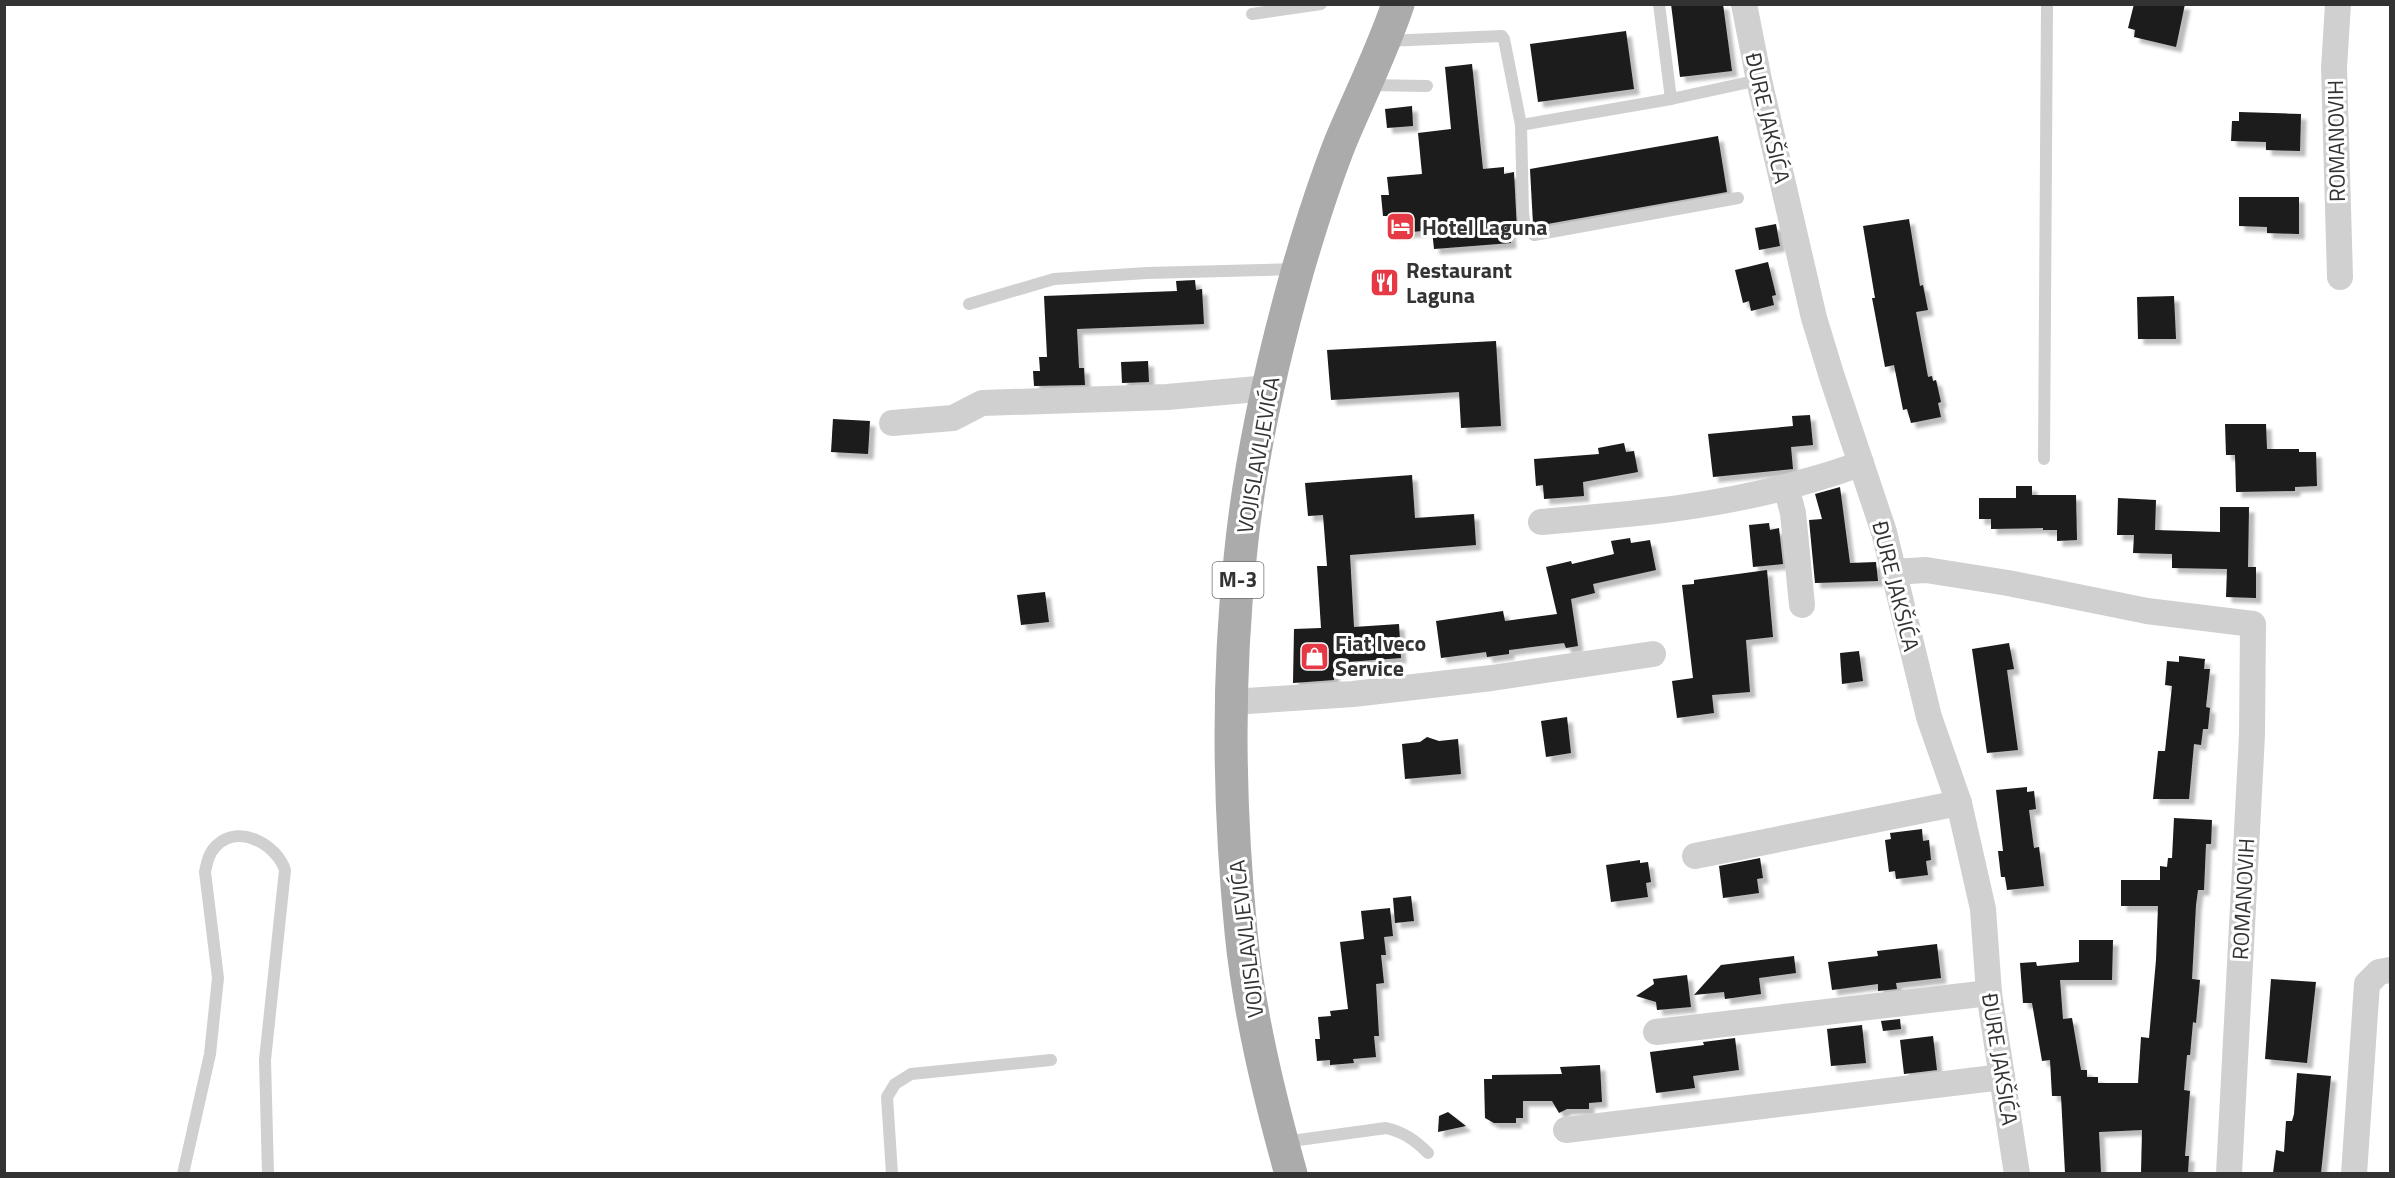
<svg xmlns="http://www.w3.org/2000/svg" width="2395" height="1178" font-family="'Titillium Web',sans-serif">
	<defs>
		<filter id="shadow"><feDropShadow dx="5.5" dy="5.5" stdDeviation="1.5" flood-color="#0004"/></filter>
	</defs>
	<rect width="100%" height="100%" fill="#fff"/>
	<g fill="#1a1a1a" filter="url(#shadow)">
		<path d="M1671 4H1723L1732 71 1680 77Z"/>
		<path d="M2134 4H2185L2176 47 2134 37 2135 30 2128 28Z"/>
		<path d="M1626 31 1634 89 1538 102 1530 44Z"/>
		<path d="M1472 64 1483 169 1504 167V174L1514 172 1517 230 1510 231 1511 243 1434 249 1432 230 1392 234 1391 216H1383L1381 195H1389L1387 177 1422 174 1418 133 1451 129 1445 67Z"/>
		<path d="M1412 106 1413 126 1387 128 1385 109Z"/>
		<path d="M2239 112 2301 114 2300 151 2266 150V142L2231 141 2232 121H2239Z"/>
		<path d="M1718 136 1727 192 1536 226 1533 224 1530 169Z"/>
		<path d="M2239 197H2299V234L2267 233V227L2239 226Z"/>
		<path d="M1909 219 1920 286 1923 285 1928 310 1916 312 1928 377 1932 376 1933 381 1936 380 1941 402 1938 403 1941 417 1911 423 1907 409 1903 410 1894 365 1885 367 1872 298H1875L1863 226Z"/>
		<path d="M1776 224 1780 246 1759 250 1755 228Z"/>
		<path d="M1768 262 1776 295 1772 296 1774 305 1751 311 1749 301 1743 303 1735 270Z"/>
		<path d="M1195 280 1196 290 1202 289 1204 324 1077 329 1079 368H1084L1085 385 1034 386 1033 371H1040L1039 357H1047L1044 296 1177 291 1176 281Z"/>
		<path d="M2174 296 2176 339H2138L2137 297Z"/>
		<path d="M1496 341 1501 426 1461 428 1459 392 1331 400 1327 350Z"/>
		<path d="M1148 361 1149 382 1122 383 1121 362Z"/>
		<path d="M1810 415 1813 445 1791 447 1793 469 1713 477 1708 434 1793 426 1792 416Z"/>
		<path d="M833 419 870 421 868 454 831 452Z"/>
		<path d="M2225 424H2266L2267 449H2299V452H2316L2317 486 2295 487V491L2236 492 2235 455H2226Z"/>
		<path d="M1624 443 1626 452 1634 451 1638 472 1583 482 1584 496 1544 499 1543 485 1536 486 1534 459 1599 454 1598 448Z"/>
		<path d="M1412 475 1415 518 1474 514 1476 545 1350 555 1354 627 1399 624 1401 658 1334 663V680L1293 683 1294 629 1321 628 1317 566H1327L1323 515 1308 516 1305 483Z"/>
		<path d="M2016 486H2032V495H2076L2077 540 2057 541V530H2043V528L1991 529V519H1979V498H2016Z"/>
		<path d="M1840 487 1850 563 1876 562 1878 581 1815 583 1809 520 1822 519 1815 494Z"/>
		<path d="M2118 498 2156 500 2155 530 2220 532V507H2249L2248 567H2256V598L2226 597 2227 569 2172 568V554L2133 553 2134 535H2117Z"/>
		<path d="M1769 523 1770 530 1779 528 1783 564 1753 567 1749 525Z"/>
		<path d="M1630 538 1631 543 1650 540 1656 570 1593 584 1595 593 1571 599 1578 646 1566 648 1564 643 1509 650V654L1487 657 1486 652 1441 658 1436 621 1503 611 1505 621 1557 614 1546 567 1571 561 1572 564 1614 554 1611 541Z"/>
		<path d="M1767 570 1773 637 1746 640 1750 692 1712 695 1714 713 1677 718 1672 681 1693 678 1682 585 1694 584V580Z"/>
		<path d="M1045 592 1049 622 1021 625 1017 595Z"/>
		<path d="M2009 643 2014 669 2007 670 2018 750 1987 753 1972 649Z"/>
		<path d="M1859 651 1863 681 1842 684 1840 653Z"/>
		<path d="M2179 656 2205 659 2204 669H2210L2206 707 2210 708 2208 729H2203L2201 745 2194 744 2189 799H2153L2158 751H2165L2172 686 2165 685 2167 661 2179 662Z"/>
		<path d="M1567 717 1571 753 1546 757 1541 721Z"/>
		<path d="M1427 737 1439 741 1458 739 1461 774 1405 779 1402 744 1420 742Z"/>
		<path d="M2027 787V792L2034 791 2036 809 2029 810 2034 848 2039 847 2044 886 2007 890 2005 877H2001L1998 851H2003L1996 790Z"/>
		<path d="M2174 818 2212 820 2211 844H2206L2204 890H2198L2196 905 2192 979 2200 980 2196 1023 2193 1022 2190 1055H2187L2184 1090 2190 1091 2185 1156H2189L2188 1173H2141L2142 1130 2099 1132 2101 1173H2065L2061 1096H2052L2050 1060 2042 1061 2032 1003H2023L2020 963 2036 962 2037 966 2079 962V940H2113L2112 980H2060L2063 1019 2072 1018 2081 1070H2087V1077H2098V1083H2138L2141 1037 2149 1038 2156 960 2158 906H2121V880H2160V866L2167 867 2168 858H2172Z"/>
		<path d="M1922 829 1923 841 1929 840 1931 860 1926 861 1928 875 1896 879 1895 871 1889 872 1885 840 1891 839 1890 833Z"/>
		<path d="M1760 858 1763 878 1757 879 1759 893 1723 898 1719 866Z"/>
		<path d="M1640 860V863L1648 862 1651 882 1646 883 1648 897 1611 902 1606 865Z"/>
		<path d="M1411 896 1414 921 1395 923 1393 898Z"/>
		<path d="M1390 908 1393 936 1384 937 1386 955H1381L1384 983 1376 984 1379 1036H1374L1376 1057 1353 1059 1354 1063 1330 1065V1060L1317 1061 1315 1039H1320L1318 1017 1331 1016 1330 1011 1348 1009 1340 942 1364 939 1361 911Z"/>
		<path d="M1937 944 1941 978 1896 983 1897 989 1878 991V984L1832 990 1828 962 1878 956 1877 951Z"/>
		<path d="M1794 956 1796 973 1759 978 1761 994 1725 999 1724 992 1694 995 1721 965Z"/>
		<path d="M1687 975 1691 1007 1657 1010 1656 1002 1636 996 1654 984 1653 979Z"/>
		<path d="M2271 979 2316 982 2307 1063 2265 1059Z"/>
		<path d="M1900 1019 1901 1029 1883 1031 1881 1021Z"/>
		<path d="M1862 1025 1866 1063 1831 1066 1827 1029Z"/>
		<path d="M1933 1036 1937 1070 1904 1074 1900 1040Z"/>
		<path d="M1735 1038 1739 1070 1693 1076 1695 1088 1656 1093 1650 1052 1704 1045 1703 1042Z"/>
		<path d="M1600 1065 1602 1102 1589 1103V1109H1567L1559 1113 1552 1101H1523V1118H1516V1123H1494L1485 1118 1484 1079H1492V1075L1562 1074 1560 1067Z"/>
		<path d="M2297 1073 2331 1076 2321 1173H2273L2276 1150 2284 1152 2286 1121H2292L2294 1114Z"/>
		<path d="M1448 1112 1466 1126 1438 1132 1439 1116Z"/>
	</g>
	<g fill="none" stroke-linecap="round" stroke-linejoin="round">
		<g stroke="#d0d0d0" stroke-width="12">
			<path d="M1659 4 1671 99"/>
			<path d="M1252 14 1321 4"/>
			<path d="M1387 41 1502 36 1504 39 1521 125 1671 99 1759 80"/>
			<path d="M1367 85 1427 86"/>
			<path d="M1521 125 1523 213 1525 228 1534 235 1738 198"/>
			<path d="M969 304 1054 279 1147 273 1297 269"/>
			<path d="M2044 459 2047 4"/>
			<path d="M1284 1142 1386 1128C1404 1132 1416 1141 1428 1153"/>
			<path d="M183 1174 210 1054 218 978 205 872C207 862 209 853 216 846 239 823 277 845 285 870L265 1060 268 1174"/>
			<path d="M892 1174 887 1097 895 1084 911 1074 1051 1060"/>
		</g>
		<g stroke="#d0d0d0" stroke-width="26">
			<path d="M1744 4 1759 80 1814 318 1832 377 1884 532 1929 717 1959 803 1983 909 1989 993 2017 1174"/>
			<path d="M2338 4 2334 68 2340 277"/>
			<path d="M892 423 953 418 982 403 1167 397 1269 388"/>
			<path d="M1786 487 1793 513 1802 605"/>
			<path d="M1541 522C1630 514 1714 508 1800 483 1820 477 1841 472 1861 463"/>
			<path d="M1893 572 1926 570 2008 583 2147 611 2253 624 2252 735 2229 1174"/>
			<path d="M1232 702 1353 694 1492 678 1653 654"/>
			<path d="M1695 856 1959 803"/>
			<path d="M1656 1032 1989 993"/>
			<path d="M1566 1130 2002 1077"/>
			<path d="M2354 1174 2367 984 2379 972 2390 970"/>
		</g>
		<path stroke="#ababab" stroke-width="33" d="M1291 1174C1269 1095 1249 1013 1241 932 1229 809 1227 682 1240 559 1249 464 1272 361 1298 269 1310 228 1324 184 1340 143 1359 97 1382 52 1398 4"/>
	</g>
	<defs>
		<symbol id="hotel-square" viewBox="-11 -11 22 22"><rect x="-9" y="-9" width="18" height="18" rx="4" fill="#e63946" stroke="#fff"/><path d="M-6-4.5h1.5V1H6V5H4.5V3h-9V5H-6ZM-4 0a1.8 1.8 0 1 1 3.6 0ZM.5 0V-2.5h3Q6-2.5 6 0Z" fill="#fff"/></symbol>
		<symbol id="restaurant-square" viewBox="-11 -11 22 22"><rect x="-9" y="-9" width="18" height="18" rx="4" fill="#e63946" stroke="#fff"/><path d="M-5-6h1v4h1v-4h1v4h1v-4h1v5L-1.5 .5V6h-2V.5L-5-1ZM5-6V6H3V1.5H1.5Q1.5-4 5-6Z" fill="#fff"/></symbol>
		<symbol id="shop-square" viewBox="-11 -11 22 22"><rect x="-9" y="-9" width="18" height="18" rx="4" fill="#e63946" stroke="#fff"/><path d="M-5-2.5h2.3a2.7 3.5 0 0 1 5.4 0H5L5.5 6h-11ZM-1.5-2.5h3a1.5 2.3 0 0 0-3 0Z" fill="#fff"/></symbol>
	</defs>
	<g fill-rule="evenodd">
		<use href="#hotel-square" x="1384" y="210" width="33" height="33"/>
		<use href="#restaurant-square" x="1368" y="266" width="33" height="33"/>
		<use href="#shop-square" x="1298" y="640" width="33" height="33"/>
	</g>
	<g text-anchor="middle" stroke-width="6" stroke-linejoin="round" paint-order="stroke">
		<rect fill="#fff" stroke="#707070" stroke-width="1.5" x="1212.5" y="562" width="51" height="36" rx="4.5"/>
		<g font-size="21" font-weight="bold" fill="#333">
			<text x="1238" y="587">M-3</text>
		</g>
		<g font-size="22" fill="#333" stroke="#fff">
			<text transform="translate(1768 118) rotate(77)" y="8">ĐURE JAKŠIĆA</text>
			<text transform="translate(2336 141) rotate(-91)" y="8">ROMANOVIH</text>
			<text transform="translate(1258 455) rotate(-80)" y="8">VOJISLAVLJEVIĆA</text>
			<text transform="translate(1896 586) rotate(76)" y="8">ĐURE JAKŠIĆA</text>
			<text transform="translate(2243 899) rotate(-87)" y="8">ROMANOVIH</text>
			<text transform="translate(1246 939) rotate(-97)" y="8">VOJISLAVLJEVIĆA</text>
			<text transform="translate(2000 1059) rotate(81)" y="8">ĐURE JAKŠIĆA</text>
		</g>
		<g font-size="22" font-weight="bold" fill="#333" stroke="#fff" text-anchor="start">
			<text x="1422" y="235">Hotel Laguna</text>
			<text x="1406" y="278">Restaurant<tspan x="1406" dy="25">Laguna</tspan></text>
			<text x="1335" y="651">Fiat Iveco<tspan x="1335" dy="25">Service</tspan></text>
		</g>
	</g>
	<rect width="2395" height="1178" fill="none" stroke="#333333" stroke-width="12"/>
</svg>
